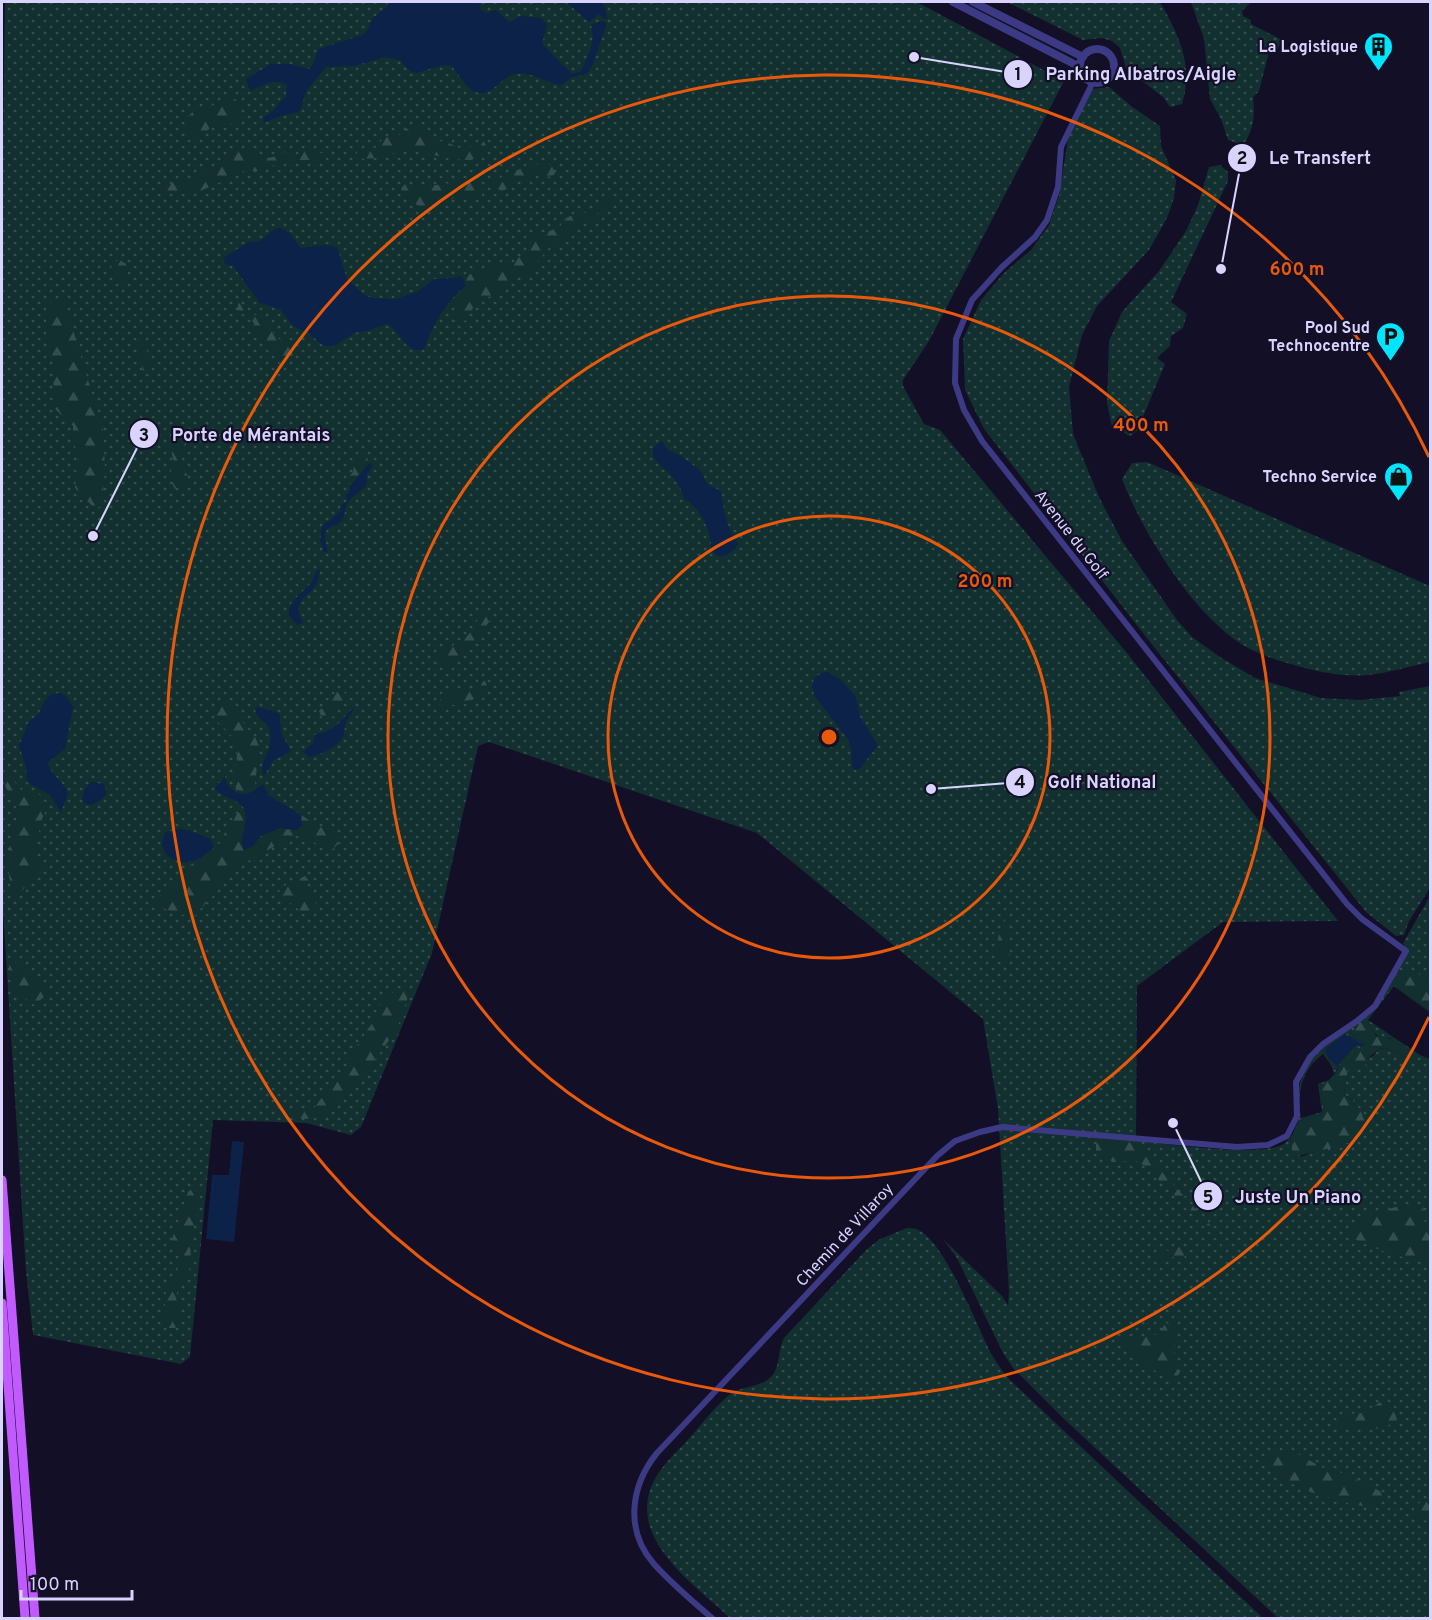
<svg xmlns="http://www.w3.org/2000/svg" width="1432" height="1620" font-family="Overpass,sans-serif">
	<defs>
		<pattern id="grass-dots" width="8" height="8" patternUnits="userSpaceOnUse" patternTransform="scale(1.5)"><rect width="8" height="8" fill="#12302f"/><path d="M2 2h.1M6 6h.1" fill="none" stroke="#344d4e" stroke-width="1.8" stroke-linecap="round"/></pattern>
		<pattern id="forest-firs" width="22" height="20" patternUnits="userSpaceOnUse" patternTransform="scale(1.5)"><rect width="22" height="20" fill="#12302f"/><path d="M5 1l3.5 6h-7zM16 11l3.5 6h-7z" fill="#344d4e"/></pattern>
	</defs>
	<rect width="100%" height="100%" fill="#130f26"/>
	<g fill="url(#grass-dots)" fill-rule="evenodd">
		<path d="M5 2H917L1064 81 929 341 903 380V386L924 424 940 430 1127 653 1338 921 1223 922 1137 986 1136 1141C1164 1143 1266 1159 1285 1143 1292 1138 1296 1127 1299 1119 1301 1112 1298 1104 1298 1097 1298 1084 1305 1069 1312 1059 1328 1040 1352 1030 1370 1013 1387 996 1396 973 1408 952L1403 943 1430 896V982L1418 974 1393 983 1430 1013 1394 986 1368 1020 1420 1055 1430 1059V1618H1278L1063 1418 1013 1368 1002 1351 957 1258 943 1239 1002 1296 1008 1305 1009 1292 998 1109 983 1019 757 833 489 742 478 746 432 953 361 1127 351 1135 306 1123 213 1120 190 1357 181 1364 33 1335 26 1271 2 895V210ZM1362 1022 1368 1023C1374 1033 1377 1040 1390 1038L1399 1045 1415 1053 1413 1060 1386 1048 1379 1049 1373 1056 1348 1067 1344 1094 1353 1100 1350 1142 1321 1149 1301 1157 1290 1141V1138C1295 1133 1294 1125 1300 1121 1308 1116 1317 1119 1324 1112L1320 1085C1334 1080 1330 1078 1338 1068 1345 1058 1356 1052 1365 1045L1351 1033ZM1323 1054 1331 1065 1334 1074 1329 1080 1318 1084 1322 1112 1301 1118C1297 1093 1301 1070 1323 1054Z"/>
		<path d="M1007 2H1160C1179 35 1194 66 1182 104L1170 107 1164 98 1126 68 1120 48 1112 41 1102 38 1083 40Z"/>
		<path d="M1191 2H1251L1242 11 1243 16 1251 20V24L1282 40 1277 50 1269 52 1259 91 1253 97C1255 113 1254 129 1245 142L1239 144 1228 140 1221 119 1210 99 1204 39Z"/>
		<path d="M1109 87 1131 106 1160 126 1161 146 1176 180 1174 198 1167 218 1149 250 1097 306 1082 335 1069 387 1073 434 1099 497 1122 541 1177 620 1192 637 1220 657 1255 678 1321 698 1359 700 1400 696 1399 692 1430 686V888L1409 921 1404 935 1396 936 1366 912 1154 647 984 429 965 390 963 339 981 300 1004 273 1031 250 1049 225 1059 196 1068 139 1092 89Z"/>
		<path d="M1220 165 1228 172V181L1171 302 1187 314 1183 328 1171 336 1170 346 1157 358 1165 364 1137 431 1130 436 1112 427 1107 403 1109 341 1122 312 1159 271 1186 231 1198 205 1209 167Z"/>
		<path d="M1147 462 1430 586V662C1410 666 1389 673 1368 675 1347 677 1324 673 1305 668 1282 662 1261 656 1241 644 1191 611 1144 535 1122 479L1132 463Z"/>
		<path d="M907 1228C910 1228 913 1228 916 1229 944 1238 978 1329 992 1355 998 1365 1004 1374 1012 1382L1263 1618H730C693 1583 622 1536 656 1477 664 1464 675 1453 686 1442 700 1427 713 1408 729 1395 743 1384 764 1389 774 1373 780 1363 778 1349 784 1338L867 1249 880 1239Z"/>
	</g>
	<g fill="url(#forest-firs)">
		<path d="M228 95C241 99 241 110 239 122L210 128 200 137H189L184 131 187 118 195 109 199 107 209 108Z"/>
		<path d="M410 128H419L428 134 431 142C445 139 449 144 460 148 469 150 476 142 484 142L488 149 486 157 467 160 451 159 407 149 380 158 354 159 358 151C375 158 375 143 387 136 390 134 398 135 402 134L406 129Z"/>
		<path d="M308 148 326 155V160H284L262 171H244L194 194H163L160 190 163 183 165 182 170 184 178 180H188L191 177 205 174 207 168 222 166C228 154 239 148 253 150 261 160 272 161 282 151 294 156 298 157 308 148Z"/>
		<path d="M547 162 553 167 555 174 550 177C540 173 538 176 528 180 524 183 519 181 514 183 510 187 508 189 502 191L496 188 493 184C500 173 534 165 547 162Z"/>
		<path d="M472 180 481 182 484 190 481 197 475 201 453 198C449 201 446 206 442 208 428 217 408 200 401 189L405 184 422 187Z"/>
		<path d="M607 199H613V207L598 213 590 222C573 223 576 228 568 240L552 245 546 251 524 279 519 274 514 275 510 280V284L506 288 475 304 467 319 460 324 455 321 456 311 454 302 469 275 474 271 485 270 492 265H511L525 252 535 235 559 228C569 211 574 217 590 211 596 209 601 203 607 199Z"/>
		<path d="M120 260 126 264 128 280 116 284C110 276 108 269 115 261Z"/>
		<path d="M56 299 64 300 103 430 105 468 102 506 95 509 75 488 78 456 73 440V426L54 408 53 360 46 341V305Z"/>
		<path d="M239 302 251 313 269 321 272 325 271 330C274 333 278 339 282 341 289 344 285 338 291 345 302 355 291 363 280 363L274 356 273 346 261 340 253 333 254 323 237 309Z"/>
		<path d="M139 340C147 350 156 361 149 374L143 372C142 360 136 353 139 340Z"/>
		<path d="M184 433 187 435C187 445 182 455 181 466L188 476 187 483 175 489 169 477 174 462 168 440 172 434Z"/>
		<path d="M366 455 369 463 352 484 345 481 353 472 354 463 359 457Z"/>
		<path d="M484 609 493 616 473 645 463 651 449 667 444 669 437 663C441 649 454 646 465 638 475 630 476 619 484 609Z"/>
		<path d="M479 680 485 681 488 688 485 697 469 700 466 704 440 706 441 694 447 691 472 690Z"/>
		<path d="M341 687 346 695 334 716 323 720 319 711Z"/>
		<path d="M222 704H232L246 727 255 737 259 746 255 785 250 791H240L233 785C235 769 242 748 230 734 221 724 217 725 214 711Z"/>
		<path d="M8 774 24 793H38L48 806 42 819 34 853 46 867 16 896 12 893C9 879 7 864 9 850 11 835 18 825 16 808 15 799 6 791 4 782Z"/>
		<path d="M242 812 246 815 242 840 253 846C261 832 280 827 295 830L302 818 300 814 314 824 335 832 339 843 331 851C320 847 309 837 297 836 292 836 238 866 232 871 223 878 219 889 212 897 205 904 199 910 193 918L156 906C160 892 165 889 179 883L182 871 218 846 235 814Z"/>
		<path d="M305 876 309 881 307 888 315 894 316 903 307 916 279 894 280 888Z"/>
		<path d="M1007 918 1009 919 1010 962H1006C1006 961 999 955 999 954 994 944 1001 926 1007 918Z"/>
		<path d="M9 957 50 992 34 1005C10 987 9 988 9 957Z"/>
		<path d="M1398 974H1418L1430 982V1012L1392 984Z"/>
		<path d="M399 989 409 994C405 1005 402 1018 396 1029 385 1049 340 1109 319 1117 310 1120 291 1119 283 1113L315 1107 326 1092 330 1081 338 1078 347 1069 351 1055 375 1019 383 998Z"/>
		<path d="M1362 1021 1368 1023 1376 1036 1396 1040 1399 1045C1406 1045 1413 1050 1418 1055L1416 1059 1413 1060 1386 1048 1379 1049 1367 1059 1365 1067 1361 1070 1348 1068 1344 1094C1357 1102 1361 1109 1365 1123 1361 1130 1357 1138 1350 1142 1345 1144 1298 1157 1294 1156L1290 1138C1295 1133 1294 1125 1300 1121 1308 1116 1317 1119 1324 1112L1320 1085C1336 1079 1336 1068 1348 1056 1353 1051 1359 1049 1365 1045L1351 1033Z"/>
		<path d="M1102 1138 1115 1141H1134L1227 1244 1224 1247 1146 1167 1136 1161 1113 1162 1096 1152V1144Z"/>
		<path d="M194 1187 200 1198 190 1240 191 1265 186 1277 178 1286 176 1299 181 1307 180 1322 175 1328H163L166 1290 181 1262 172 1239 188 1192Z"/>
		<path d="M1423 1204 1425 1224 1430 1226V1260C1402 1261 1376 1249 1350 1237L1348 1229 1361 1217 1403 1205Z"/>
		<path d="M1177 1244H1180L1184 1252 1185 1262 1173 1257 1161 1259 1158 1256 1159 1251 1164 1249 1172 1253Z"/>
		<path d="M1166 1323 1176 1327 1173 1362 1180 1372 1175 1380 1162 1376 1127 1350 1123 1340 1158 1334Z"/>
		<path d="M1382 1401 1393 1404 1397 1421C1376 1433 1362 1430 1339 1426L1337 1423 1347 1414 1363 1413Z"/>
		<path d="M1273 1449 1296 1453 1327 1470 1343 1473 1384 1493V1498L1375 1508C1345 1504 1276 1486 1260 1459Z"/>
		<path d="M1430 1501V1520L1419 1521 1414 1510 1415 1504Z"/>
	</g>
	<g fill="#0c2248">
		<path d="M389 2H479L481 10 486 13 496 10 509 22 520 16 541 18 547 25 542 44 572 74 580 72 582 69C589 54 596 42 591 25 596 22 600 21 606 22V25L593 64 588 72 583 75 572 77 561 85C544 83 537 72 516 74 500 75 492 102 472 90 463 84 458 72 450 65L439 66 416 73 410 71 400 60 385 57 354 66 326 67 306 91 300 111 280 116 264 123 263 117C278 111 275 105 286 97L287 85C274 77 262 86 250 91L246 79 271 64H290L309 69C316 63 314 56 319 49L365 34 373 18 388 6Z"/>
		<path d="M566 2H603L608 19 602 18 599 14 589 22Z"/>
		<path d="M280 228 290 233 300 248 326 245 337 247 347 279 364 295 373 298 395 299 419 291 434 279 455 278 461 276 464 279 465 286C445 303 433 324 424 349 405 355 401 329 386 324L370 330 354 333 334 346H324L308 333 293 326 280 309 260 303 233 266 225 264 223 258 247 243 260 241 275 229Z"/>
		<path d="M662 441 667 449 681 456 702 472 707 484 721 491 724 512 731 533 738 544C734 552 720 563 713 551 710 547 711 542 710 537 707 523 697 505 684 499 677 473 667 475 653 457V448Z"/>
		<path d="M369 463H371L373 466 367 474 366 486C361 491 353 495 348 502 344 508 346 518 339 523 334 527 327 526 325 534 324 540 328 546 327 552H324L320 541 322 526 340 512 341 505 347 502 346 496 350 490V486Z"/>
		<path d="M318 569 320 571C318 575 319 581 316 585 305 601 291 599 303 623L297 625 289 615V609L292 602 311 583Z"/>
		<path d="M828 672 841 680 856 697 860 717 878 745C877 747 863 764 860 769L855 770 852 767 851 748 847 738 814 695 812 687 814 678 822 673Z"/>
		<path d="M59 693 66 696 73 707 65 749 47 763C51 774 63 781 68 793L61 812 49 794 27 782 26 766 19 746 28 723 39 713 44 702 52 694Z"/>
		<path d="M257 707 279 713 282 735 291 751 274 760 264 776C258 764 269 756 270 744 274 720 260 725 255 710Z"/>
		<path d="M354 707C354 712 348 716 346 722 344 727 345 732 343 737 336 748 322 754 310 757L303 752 314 742V735L326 732 337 725Z"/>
		<path d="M225 773C224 786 236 797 249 793 254 792 258 787 263 784L269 796 300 814 302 824 300 828 295 830 281 828 261 836 253 846 244 850C237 836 252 821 243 807 237 798 222 798 215 789L218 783 222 782Z"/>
		<path d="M92 782 103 784C112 796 100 801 90 805L84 803 82 798 85 789Z"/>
		<path d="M181 829C192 831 200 835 210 839L214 848C206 854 198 861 188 862 171 864 155 849 166 832Z"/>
		<path d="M1345 1034 1364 1045 1361 1047 1356 1045 1337 1066 1329 1059 1325 1049Z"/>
		<path d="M232 1141 244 1142 234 1242 206 1239 212 1175H229Z"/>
	</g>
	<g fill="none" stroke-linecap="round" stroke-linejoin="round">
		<path stroke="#3d3a85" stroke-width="6" d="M712 1618C692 1601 671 1583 654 1564 624 1530 631 1485 657 1453L937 1156 955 1141 980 1132 1002 1127 1237 1147 1268 1145 1287 1136 1297 1116 1296 1082 1310 1057 1323 1044 1357 1021 1375 1006 1406 951 1362 919 1347 904 982 441 964 410 955 383 956 339 972 300 1002 267 1035 237 1047 220 1058 187 1061 147 1093 82"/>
		<g stroke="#3d3a85" stroke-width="8">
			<path d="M953 2 1080 67"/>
			<path d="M973 2 1083 57"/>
			<circle cx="1097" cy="66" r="17"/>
		</g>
		<g stroke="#c25bff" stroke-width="9">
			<path d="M2 1180 35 1618"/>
			<path d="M2 1303 25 1618"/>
		</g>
	</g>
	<g fill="none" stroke="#e8590c" stroke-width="3">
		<circle cx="829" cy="737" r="221"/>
		<circle cx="829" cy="737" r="441"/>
		<path d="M1429 1017A662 662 0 1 1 1429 457"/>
	</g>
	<defs>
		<symbol id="building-pin" viewBox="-11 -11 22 30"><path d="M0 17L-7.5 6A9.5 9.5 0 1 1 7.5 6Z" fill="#00e5ff" stroke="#130f26"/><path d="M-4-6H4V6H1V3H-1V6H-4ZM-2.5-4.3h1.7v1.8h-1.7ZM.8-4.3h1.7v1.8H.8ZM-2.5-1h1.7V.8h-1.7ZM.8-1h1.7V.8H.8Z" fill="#111"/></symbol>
		<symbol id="parking-pin" viewBox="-11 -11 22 30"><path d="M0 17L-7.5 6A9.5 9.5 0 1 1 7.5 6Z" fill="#00e5ff" stroke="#130f26"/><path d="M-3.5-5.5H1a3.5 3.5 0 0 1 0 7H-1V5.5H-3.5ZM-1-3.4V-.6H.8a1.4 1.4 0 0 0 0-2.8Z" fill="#111"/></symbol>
		<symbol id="shop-pin" viewBox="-11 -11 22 30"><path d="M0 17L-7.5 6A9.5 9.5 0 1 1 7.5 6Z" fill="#00e5ff" stroke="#130f26"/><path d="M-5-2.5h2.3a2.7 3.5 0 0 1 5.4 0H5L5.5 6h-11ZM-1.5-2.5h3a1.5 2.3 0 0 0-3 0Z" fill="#111"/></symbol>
	</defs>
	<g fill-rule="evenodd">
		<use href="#building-pin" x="1362" y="30" width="33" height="45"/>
		<use href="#parking-pin" x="1374" y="320" width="33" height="45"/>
		<use href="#shop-pin" x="1382" y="460" width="33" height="45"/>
	</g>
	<g text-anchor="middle" stroke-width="4.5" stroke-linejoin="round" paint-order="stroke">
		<g font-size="16" font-weight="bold" fill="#d9d4ff" stroke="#130f26" text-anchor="end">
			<text x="1358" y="52">La Logistique</text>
			<text x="1370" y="333">Pool Sud<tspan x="1370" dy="18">Technocentre</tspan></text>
			<text x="1377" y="482">Techno Service</text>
		</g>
		<g font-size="16" fill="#d9d4ff" stroke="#130f26">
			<text transform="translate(1072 534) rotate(52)" y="6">Avenue du Golf</text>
			<text transform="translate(844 1234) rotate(-47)" y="6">Chemin de Villaroy</text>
		</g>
	</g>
	<circle cx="829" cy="737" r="9" fill="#e8590c" stroke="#130f26" stroke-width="3"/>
	<g font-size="18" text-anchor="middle" font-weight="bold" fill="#e8590c" stroke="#130f26" stroke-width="4.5" stroke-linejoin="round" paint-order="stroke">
		<text x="1297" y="275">600 m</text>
		<text x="1141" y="431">400 m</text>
		<text x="985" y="587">200 m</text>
	</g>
	<path fill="none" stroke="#d9d4ff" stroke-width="2" d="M914 57L1018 74M1221 269L1242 158M93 536L144 434M931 789L1020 782M1173 1123L1208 1196"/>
	<g fill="#d9d4ff" stroke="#130f26" stroke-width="2">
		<circle cx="914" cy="57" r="6"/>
		<circle cx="1221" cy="269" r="6"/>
		<circle cx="93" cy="536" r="6"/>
		<circle cx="931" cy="789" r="6"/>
		<circle cx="1173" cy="1123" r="6"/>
		<circle cx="1018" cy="74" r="15"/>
		<circle cx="1242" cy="158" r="15"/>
		<circle cx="144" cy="434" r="15"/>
		<circle cx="1020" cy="782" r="15"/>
		<circle cx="1208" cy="1196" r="15"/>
	</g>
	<g font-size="18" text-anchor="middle" font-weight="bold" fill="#111">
		<text x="1018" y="80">1</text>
		<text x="1242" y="164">2</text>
		<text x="144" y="441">3</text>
		<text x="1020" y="788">4</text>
		<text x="1208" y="1203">5</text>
	</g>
	<g font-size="18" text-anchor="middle" font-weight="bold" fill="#d9d4ff" stroke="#130f26" stroke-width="4.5" stroke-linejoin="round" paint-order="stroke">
		<text x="1141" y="80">Parking Albatros/Aigle</text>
		<text x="1320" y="164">Le Transfert</text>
		<text x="251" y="441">Porte de Mérantais</text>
		<text x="1102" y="788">Golf National</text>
		<text x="1298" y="1203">Juste Un Piano</text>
	</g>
	<rect width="1432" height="1620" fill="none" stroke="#d9d4ff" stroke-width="6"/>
	<path d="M21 1590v9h111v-9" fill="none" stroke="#d9d4ff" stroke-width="3"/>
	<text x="30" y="1590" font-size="18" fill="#d9d4ff" stroke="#130f26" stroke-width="4.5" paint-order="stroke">100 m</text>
</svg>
